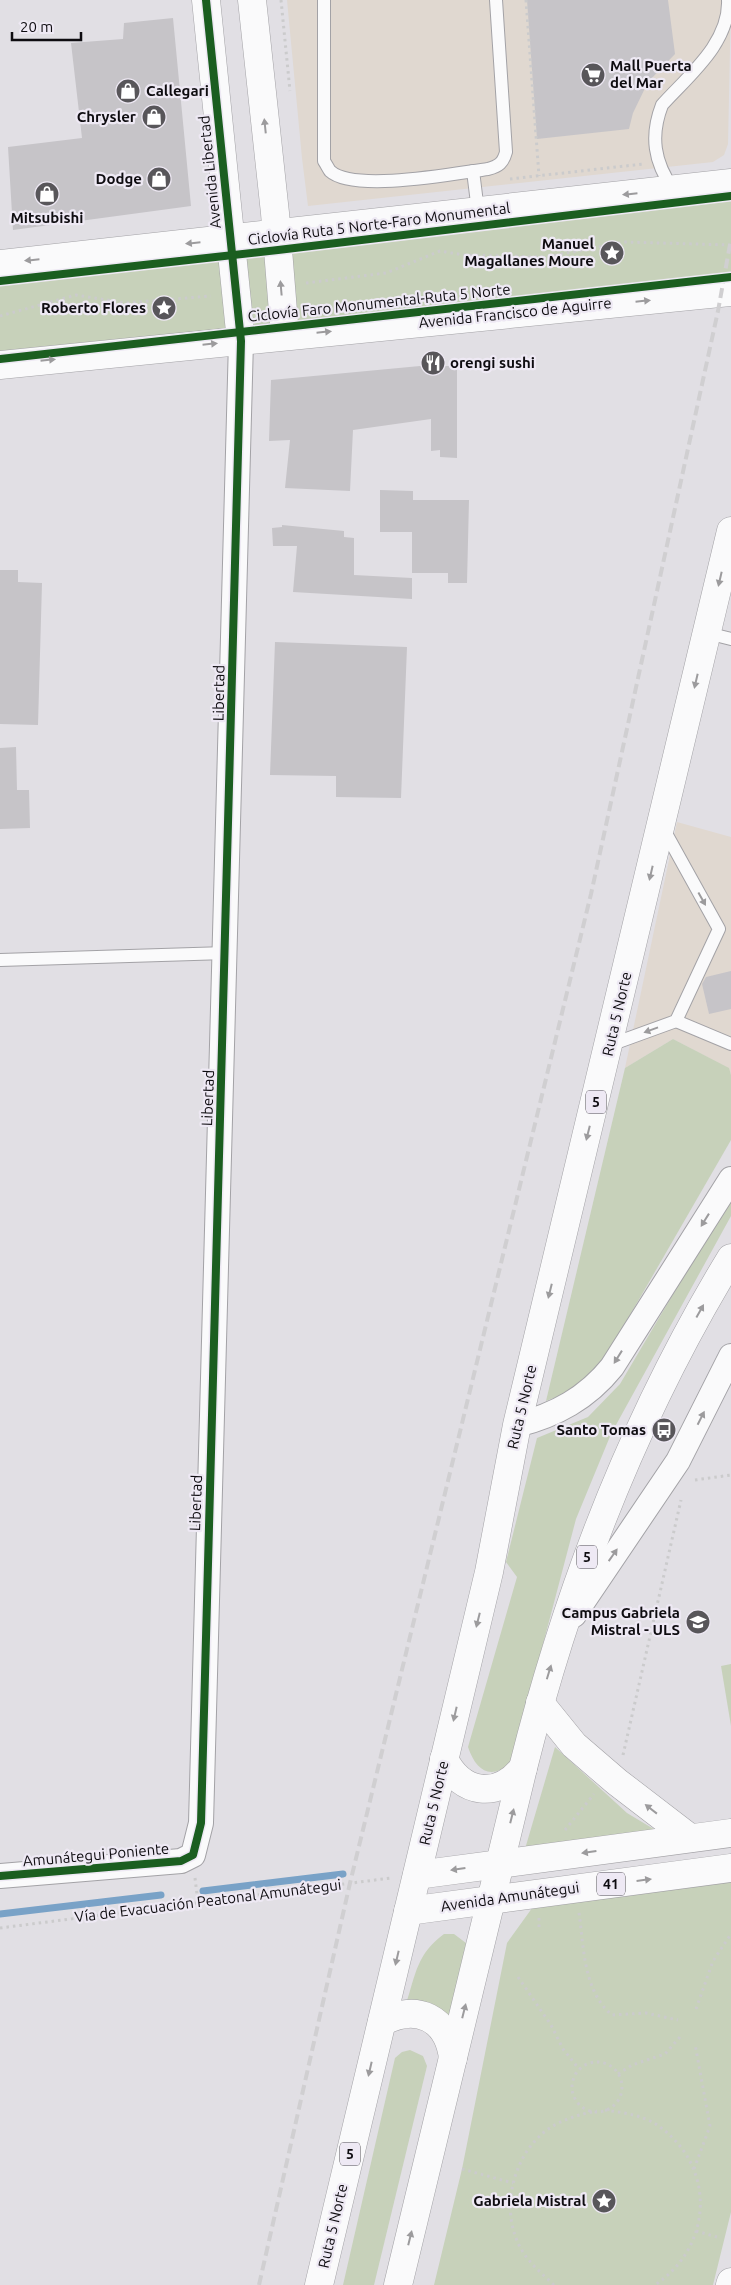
<svg xmlns="http://www.w3.org/2000/svg" width="731" height="2285" font-family="Ubuntu,sans-serif">
	<rect width="100%" height="100%" fill="#e1dfe4"/>
	<g fill="#e0d8d0">
		<path d="M287 0H731L728 144 724 155 713 162 308 206 302 158Z"/>
		<path d="M677 822 731 837V1075L728 1068 673 1039 625 1068Z"/>
	</g>
	<g fill="#c7d1ba">
		<path d="M731 195V275L0 355V276Z"/>
		<path d="M673 1039 729 1068 731 1075V1140L600 1367 576 1389 546 1401 625 1068Z"/>
		<path d="M731 1196V1216L611 1434 576 1519 512 1762C491 1781 476 1771 468 1747L517 1577 506 1562 537 1438 588 1417 620 1384Z"/>
		<path d="M731 1664V1726L721 1666Z"/>
		<path d="M555 1747 627 1813 657 1831 525 1849Z"/>
		<path d="M731 1879V2212L713 2285H434L462 2169 507 1943 535 1904Z"/>
		<path d="M444 1934H454L466 1943 450 2019C437 2004 426 2002 406 2004 416 1973 417 1954 444 1934Z"/>
		<path d="M410 2050 423 2056 427 2066 374 2285H343L395 2058 402 2052Z"/>
	</g>
	<g fill="none" stroke-linecap="round" stroke-linejoin="round">
		<g stroke="#79a2c7" stroke-width="7">
			<path d="M203 1891 343 1874"/>
			<path d="M0 1914 161 1895"/>
		</g>
	</g>
	<g fill="#c6c4c8">
		<path d="M527 0H668L675 54 648 82 633 113 629 129 537 139Z"/>
		<path d="M173 18 191 206 13 230 8 147 82 138 71 43 123 39 124 23Z"/>
		<path d="M420 366H457V458L440 457V450L431 451V419L353 430 350 491 285 488 290 440 269 441 271 380Z"/>
		<path d="M380 490 413 491V500H469L467 583H448V573H412V532H380Z"/>
		<path d="M282 525 344 531V537L354 538V575L412 578V599L293 592 297 546H273L272 528 282 527Z"/>
		<path d="M0 570H18V582L42 583 38 725 0 724Z"/>
		<path d="M275 642 407 647 401 798 336 797V776L270 775Z"/>
		<path d="M16 747 17 790H29L30 828 0 829V748Z"/>
		<path d="M731 971V1009L709 1014 702 984 706 977Z"/>
	</g>
	<g fill="none" stroke-linecap="round" stroke-linejoin="round">
		<defs>
			<g id="service">
				<path d="M324 0V161C326 164 328 168 330 171 354 193 457 173 488 169 499 166 503 163 506 152L496 0"/>
				<path d="M473 171 478 211"/>
				<path d="M673 189C654 162 650 136 662 105 688 76 730 43 728 0"/>
				<path d="M707 633 731 639"/>
				<path d="M0 960 226 953"/>
				<path d="M676 1021 731 1044"/>
				<path d="M610 1045 676 1021 719 929 663 828"/>
			</g>
			<g id="minor">
				<path d="M517 1425C556 1415 587 1398 612 1367L731 1179"/>
				<path d="M574 1615 678 1461 731 1356"/>
				<path d="M0 1876 181 1861 193 1855 201 1823 241 341"/>
			</g>
			<g id="tertiary">
				<path d="M206 0 241 341"/>
				<path d="M252 0 275 213 285 336"/>
				<path d="M730 2285 731 2282"/>
			</g>
			<g id="primary">
				<path d="M0 264 731 183"/>
				<path d="M0 365 731 292"/>
				<path d="M417 1875 731 1833"/>
				<path d="M408 1911 731 1868"/>
			</g>
			<g id="trunk">
				<path d="M540 1703 574 1745 617 1782 690 1838"/>
				<path d="M444 1759C462 1795 498 1799 523 1768"/>
				<path d="M382 2022C417 2003 448 2018 453 2058"/>
				<path d="M319 2285 489 1572 517 1425 731 531"/>
				<path d="M398 2285 523 1768C568 1588 634 1417 731 1258"/>
			</g>
		</defs>
		<use href="#service" stroke="#a3a2a6" stroke-width="14"/>
		<use href="#minor" stroke="#a3a2a6" stroke-width="26"/>
		<use href="#tertiary" stroke="#a3a2a6" stroke-width="29"/>
		<use href="#primary" stroke="#a3a2a6" stroke-width="29"/>
		<use href="#trunk" stroke="#a3a2a6" stroke-width="29"/>
		<g stroke="#cbcbcc" stroke-width="3" stroke-dasharray="2.5 4" stroke-linecap="butt">
			<path d="M281 0 290 91"/>
			<path d="M526 0 539 176"/>
			<path d="M510 179 643 164"/>
			<path d="M306 283 386 273 440 251 464 255 546 257 624 242 731 245"/>
			<path d="M0 316 76 295 125 303 211 296"/>
			<path d="M695 1480 731 1475"/>
			<path d="M623 1755 681 1500"/>
			<path d="M565 1830 594 1794"/>
			<path d="M195 1878 198 1903"/>
			<path d="M579 1913C584 1947 583 1991 612 2015L646 2013 678 2020"/>
			<path d="M539 1918V1930"/>
			<path d="M0 1928 391 1878"/>
			<path d="M518 1977 551 2025 563 2049 579 2069"/>
			<path d="M696 2009 713 1961 731 1934"/>
			<circle cx="597" cy="2087" r="25"/>
			<path d="M618 2074 632 2065 665 2054 680 2037"/>
			<path d="M605 2110C624 2113 644 2115 660 2127 717 2169 712 2247 655 2285"/>
			<path d="M462 2169 513 2183"/>
			<path d="M694 2169 710 2126 695 2044"/>
			<path d="M696 2231 717 2237"/>
			<path d="M554 2285C539 2271 523 2258 516 2238 501 2200 517 2147 553 2126 567 2118 581 2114 597 2111"/>
		</g>
		<use href="#service" stroke="#fafafb" stroke-width="12"/>
		<use href="#minor" stroke="#fafafb" stroke-width="24"/>
		<use href="#tertiary" stroke="#fafafb" stroke-width="28"/>
		<use href="#primary" stroke="#fafafb" stroke-width="28"/>
		<use href="#trunk" stroke="#fafafb" stroke-width="28"/>
		<path stroke="#d0cfd1" stroke-width="4" stroke-dasharray="10 5" stroke-linecap="butt" d="M259 2285 350 1883 591 894 718 311 731 239"/>
		<defs>
			<g id="cycleway">
				<path d="M0 281 278 250 731 196"/>
				<path d="M0 359 731 277"/>
				<path d="M0 1876 181 1861 193 1855 201 1823 241 341 206 0"/>
			</g>
		</defs>
		<use href="#cycleway" stroke="#eee9f4" stroke-width="11"/>
		<use href="#cycleway" stroke="#1b5e20" stroke-width="8"/>
	</g>
	<defs><path id="oneway-solid" d="M-6-.8H1V-3.2L6.5 0L1 3.2V.8H-6Z" transform="scale(1.25)"/></defs>
	<g fill="#9c9b9d">
		<use href="#oneway-solid" transform="translate(265 126) rotate(-96)"/>
		<use href="#oneway-solid" transform="translate(630 194) rotate(174)"/>
		<use href="#oneway-solid" transform="translate(193 243) rotate(174)"/>
		<use href="#oneway-solid" transform="translate(32 260) rotate(174)"/>
		<use href="#oneway-solid" transform="translate(281 288) rotate(-95)"/>
		<use href="#oneway-solid" transform="translate(643 301) rotate(-6)"/>
		<use href="#oneway-solid" transform="translate(324 332) rotate(-6)"/>
		<use href="#oneway-solid" transform="translate(210 344) rotate(-6)"/>
		<use href="#oneway-solid" transform="translate(48 360) rotate(-6)"/>
		<use href="#oneway-solid" transform="translate(720 579) rotate(103)"/>
		<use href="#oneway-solid" transform="translate(696 681) rotate(103)"/>
		<use href="#oneway-solid" transform="translate(651 873) rotate(103)"/>
		<use href="#oneway-solid" transform="translate(702 899) rotate(61)"/>
		<use href="#oneway-solid" transform="translate(651 1030) rotate(160)"/>
		<use href="#oneway-solid" transform="translate(588 1133) rotate(104)"/>
		<use href="#oneway-solid" transform="translate(705 1220) rotate(122)"/>
		<use href="#oneway-solid" transform="translate(550 1291) rotate(104)"/>
		<use href="#oneway-solid" transform="translate(700 1311) rotate(-61)"/>
		<use href="#oneway-solid" transform="translate(618 1357) rotate(122)"/>
		<use href="#oneway-solid" transform="translate(701 1418) rotate(-63)"/>
		<use href="#oneway-solid" transform="translate(613 1555) rotate(-55)"/>
		<use href="#oneway-solid" transform="translate(478 1620) rotate(104)"/>
		<use href="#oneway-solid" transform="translate(549 1672) rotate(-73)"/>
		<use href="#oneway-solid" transform="translate(455 1714) rotate(103)"/>
		<use href="#oneway-solid" transform="translate(651 1809) rotate(-142)"/>
		<use href="#oneway-solid" transform="translate(512 1816) rotate(-76)"/>
		<use href="#oneway-solid" transform="translate(589 1852) rotate(172)"/>
		<use href="#oneway-solid" transform="translate(458 1869) rotate(172)"/>
		<use href="#oneway-solid" transform="translate(644 1880) rotate(-7)"/>
		<use href="#oneway-solid" transform="translate(397 1958) rotate(103)"/>
		<use href="#oneway-solid" transform="translate(464 2011) rotate(-76)"/>
		<use href="#oneway-solid" transform="translate(370 2069) rotate(103)"/>
		<use href="#oneway-solid" transform="translate(410 2238) rotate(-76)"/>
	</g>
	<defs>
		<symbol id="supermarket-disc" viewBox="-11 -11 22 22"><circle r="9.5" fill="#58565a" stroke="#eee9f4"/><path d="M-6-5.5h2.5l.6 2H6L4.5 2H-2.5L-4.4-4H-6ZM-1.5 3.2a1.3 1.3 0 1 0 .1 0ZM3 3.2a1.3 1.3 0 1 0 .1 0Z" fill="#fff"/></symbol>
		<symbol id="shop-disc" viewBox="-11 -11 22 22"><circle r="9.5" fill="#58565a" stroke="#eee9f4"/><path d="M-5-2.5h2.3a2.7 3.5 0 0 1 5.4 0H5L5.5 6h-11ZM-1.5-2.5h3a1.5 2.3 0 0 0-3 0Z" fill="#fff"/></symbol>
		<symbol id="sight-disc" viewBox="-11 -11 22 22"><circle r="9.5" fill="#58565a" stroke="#eee9f4"/><path d="M0-6L1.8-2.2L6-1.7L2.9 1.2L3.7 5.4L0 3.3L-3.7 5.4L-2.9 1.2L-6-1.7L-1.8-2.2Z" fill="#fff"/></symbol>
		<symbol id="restaurant-disc" viewBox="-11 -11 22 22"><circle r="9.5" fill="#58565a" stroke="#eee9f4"/><path d="M-5-6h1v4h1v-4h1v4h1v-4h1v5L-1.5 .5V6h-2V.5L-5-1ZM5-6V6H3V1.5H1.5Q1.5-4 5-6Z" fill="#fff"/></symbol>
		<symbol id="bus-disc" viewBox="-11 -11 22 22"><circle r="9.5" fill="#58565a" stroke="#eee9f4"/><path d="M-5-6H5V4H4V6H2V4H-2V6H-4V4H-5ZM-3.5-4V0h7V-4ZM-3.5 1.2v1.5H-2V1.2ZM2 1.2v1.5H3.5V1.2Z" fill="#fff"/></symbol>
		<symbol id="university-disc" viewBox="-11 -11 22 22"><circle r="9.5" fill="#58565a" stroke="#eee9f4"/><path d="M0-5L7-2L0 1L-7-2ZM-4 1L0 2.5L4 1V4Q0 6-4 4Z" fill="#fff"/></symbol>
	</defs>
	<g fill-rule="evenodd">
		<use href="#supermarket-disc" x="579" y="61" width="28" height="28"/>
		<use href="#shop-disc" x="114" y="77" width="28" height="28"/>
		<use href="#shop-disc" x="140" y="103" width="28" height="28"/>
		<use href="#shop-disc" x="145" y="165" width="28" height="28"/>
		<use href="#shop-disc" x="33" y="180" width="28" height="28"/>
		<use href="#sight-disc" x="598" y="239" width="28" height="28"/>
		<use href="#sight-disc" x="150" y="294" width="28" height="28"/>
		<use href="#restaurant-disc" x="419" y="349" width="28" height="28"/>
		<use href="#bus-disc" x="650" y="1416" width="28" height="28"/>
		<use href="#university-disc" x="684" y="1608" width="28" height="28"/>
		<use href="#sight-disc" x="590" y="2187" width="28" height="28"/>
	</g>
	<g text-anchor="middle" stroke-width="4.5" stroke-linejoin="round" paint-order="stroke">
		<g fill="#eee9f4" stroke="#514e54" stroke-width="1">
			<rect x="586" y="1090.5" width="20" height="23" rx="4"/>
			<rect x="577" y="1545.5" width="20" height="23" rx="4"/>
			<rect x="597" y="1872.5" width="28" height="23" rx="4"/>
			<rect x="340" y="2142.5" width="20" height="23" rx="4"/>
		</g>
		<g font-size="14" font-weight="bold" fill="#0e0c10">
			<text x="596" y="1107">5</text>
			<text x="587" y="1562">5</text>
			<text x="611" y="1889">41</text>
			<text x="350" y="2159">5</text>
		</g>
		<g font-size="15" font-weight="bold" fill="#0e0c10" stroke="#eee9f4" text-anchor="end">
			<text x="610" y="71" text-anchor="start">Mall Puerta<tspan x="610" dy="17">del Mar</tspan></text>
			<text x="146" y="96" text-anchor="start">Callegari</text>
			<text x="136" y="122">Chrysler</text>
			<text x="142" y="184">Dodge</text>
			<text x="47" y="223" text-anchor="middle">Mitsubishi</text>
			<text x="594" y="249">Manuel<tspan x="594" dy="17">Magallanes Moure</tspan></text>
			<text x="146" y="313">Roberto Flores</text>
			<text x="450" y="368" text-anchor="start">orengi sushi</text>
			<text x="646" y="1435">Santo Tomas</text>
			<text x="680" y="1618">Campus Gabriela<tspan x="680" dy="17">Mistral - ULS</tspan></text>
			<text x="586" y="2206">Gabriela Mistral</text>
		</g>
		<g font-size="15" fill="#0e0c10" stroke="#eee9f4">
			<text transform="translate(210 172) rotate(-96)" y="5">Avenida Libertad</text>
			<text transform="translate(379 224) rotate(-7)" y="5">Ciclovía Ruta 5 Norte-Faro Monumental</text>
			<text transform="translate(379 303) rotate(-6)" y="5">Ciclovía Faro Monumental-Ruta 5 Norte</text>
			<text transform="translate(515 313) rotate(-6)" y="5">Avenida Francisco de Aguirre</text>
			<text transform="translate(219 693) rotate(-89)" y="5">Libertad</text>
			<text transform="translate(617 1014) rotate(-77)" y="5">Ruta 5 Norte</text>
			<text transform="translate(208 1098) rotate(-88)" y="5">Libertad</text>
			<text transform="translate(522 1407) rotate(-77)" y="5">Ruta 5 Norte</text>
			<text transform="translate(196 1503) rotate(-88)" y="5">Libertad</text>
			<text transform="translate(434 1803) rotate(-77)" y="5">Ruta 5 Norte</text>
			<text transform="translate(96 1855) rotate(-5)" y="5">Amunátegui Poniente</text>
			<text transform="translate(510 1897) rotate(-8)" y="5">Avenida Amunátegui</text>
			<text transform="translate(208 1901) rotate(-7)" y="5">Vía de Evacuación Peatonal Amunátegui</text>
			<text transform="translate(333 2226) rotate(-77)" y="5">Ruta 5 Norte</text>
		</g>
	</g>
	<path d="M12 32v8h69v-8" fill="none" stroke="#0e0c10" stroke-width="2.5"/>
	<text x="20" y="32" font-size="15" fill="#0e0c10" stroke="#eee9f4" stroke-width="4" paint-order="stroke">20 m</text>
</svg>
